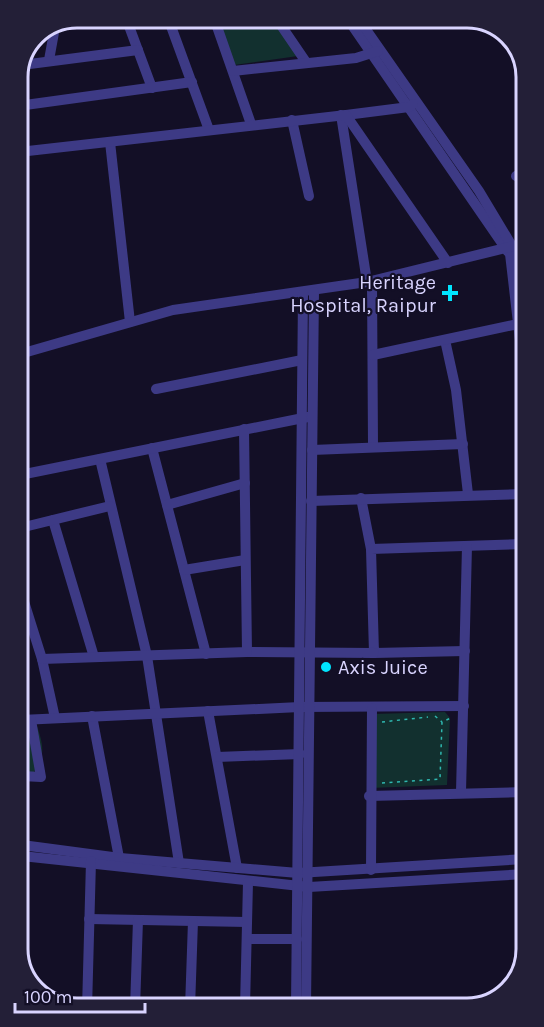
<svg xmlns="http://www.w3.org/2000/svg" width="544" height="1027" font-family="Karla,sans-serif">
	<rect width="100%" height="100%" fill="#130f26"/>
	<g fill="#12302f">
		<path d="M217 18H272L298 56 234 65Z"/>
		<path d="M445 712 450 718 447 785 370 788 372 714Z"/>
		<path d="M21 726H37C45 750 45 758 29 779L22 778Z"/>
	</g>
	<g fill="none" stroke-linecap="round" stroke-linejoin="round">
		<g stroke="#2fb8b0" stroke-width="1.5" stroke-dasharray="3 4.5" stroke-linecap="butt">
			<path d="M435 716 442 722"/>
			<path d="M382 722 428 717"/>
			<path d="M382 783 440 779 442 722 453 717"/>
		</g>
		<g stroke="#3d3a85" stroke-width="10">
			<path d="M126 18 152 88"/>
			<path d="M168 18 209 130"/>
			<path d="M214 18 251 124"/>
			<path d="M276 18 306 62"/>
			<path d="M347 18 508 252"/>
			<path d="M358 18 479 191 512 246 510 254 523 366"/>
			<path d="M49 60 55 27"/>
			<path d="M22 65 138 50"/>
			<path d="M233 71 356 58 378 51"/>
			<path d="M18 106 192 82"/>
			<path d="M341 115 367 282"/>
			<path d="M346 115 409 107 413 104"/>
			<path d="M292 120 309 196"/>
			<path d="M110 142 130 322"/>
			<path d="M19 152 346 115 448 263"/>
			<path d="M516 176 522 173"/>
			<path d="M372 281 373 446"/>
			<path d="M445 340 456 390 468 494"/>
			<path d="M20 354 173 310 367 282 522 244"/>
			<path d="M373 355 518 324"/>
			<path d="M156 389 302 360"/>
			<path d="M152 448 206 654"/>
			<path d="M312 450 463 444"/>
			<path d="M100 459 147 656 179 863"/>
			<path d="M20 475 308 417"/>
			<path d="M361 498 371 549"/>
			<path d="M311 501 524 494"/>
			<path d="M167 505 245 483"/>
			<path d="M53 520 94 657"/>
			<path d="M20 528 110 506"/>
			<path d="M184 570 245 560"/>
			<path d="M21 592 42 659 55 718"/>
			<path d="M465 651 374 653 371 549 524 544"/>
			<path d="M247 652 374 653"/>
			<path d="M42 659 247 652 244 429"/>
			<path d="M208 711 237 868"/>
			<path d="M92 716 120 863"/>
			<path d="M21 720 300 707 464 706"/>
			<path d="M217 757 300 754"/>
			<path d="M22 776 41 777 31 720"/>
			<path d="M461 792 467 546"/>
			<path d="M369 796 525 792"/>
			<path d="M22 845 120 858 298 873 525 859"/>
			<path d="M22 856 309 887 525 874"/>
			<path d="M371 870 372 708"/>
			<path d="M89 919 247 922"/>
			<path d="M247 939H297"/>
			<path d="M296 1006 303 294"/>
			<path d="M306 1006 314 292"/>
			<path d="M245 1007 248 882"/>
			<path d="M135 1008 138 920"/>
			<path d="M190 1008 193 921"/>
			<path d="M87 1009 91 861"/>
		</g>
	</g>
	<g fill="#00e5ff" stroke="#130f26" stroke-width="2">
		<path d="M447 284h6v6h6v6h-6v6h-6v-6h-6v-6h6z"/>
		<circle cx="326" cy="667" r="6"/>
	</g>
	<g text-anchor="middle" stroke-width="4.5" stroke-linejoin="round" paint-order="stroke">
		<g font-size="20" fill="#d9d4ff" stroke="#130f26" text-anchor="end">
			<text x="436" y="289">Heritage<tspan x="436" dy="23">Hospital, Raipur</tspan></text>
			<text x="338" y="674" text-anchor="start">Axis Juice</text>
		</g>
	</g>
	<path d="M0 0H544V1027H0ZM77 28H467A49 49 0 0 1 516 77V949A49 49 0 0 1 467 998H77A49 49 0 0 1 28 949V77A49 49 0 0 1 77 28Z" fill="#231f37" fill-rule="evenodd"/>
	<path fill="none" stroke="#d9d4ff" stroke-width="3" d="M77 28H467A49 49 0 0 1 516 77V949A49 49 0 0 1 467 998H77A49 49 0 0 1 28 949V77A49 49 0 0 1 77 28Z"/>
	<path d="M15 1003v9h130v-9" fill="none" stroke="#d9d4ff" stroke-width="3"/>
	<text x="24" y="1003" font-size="18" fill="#d9d4ff" stroke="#130f26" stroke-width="4.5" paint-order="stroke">100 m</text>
</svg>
